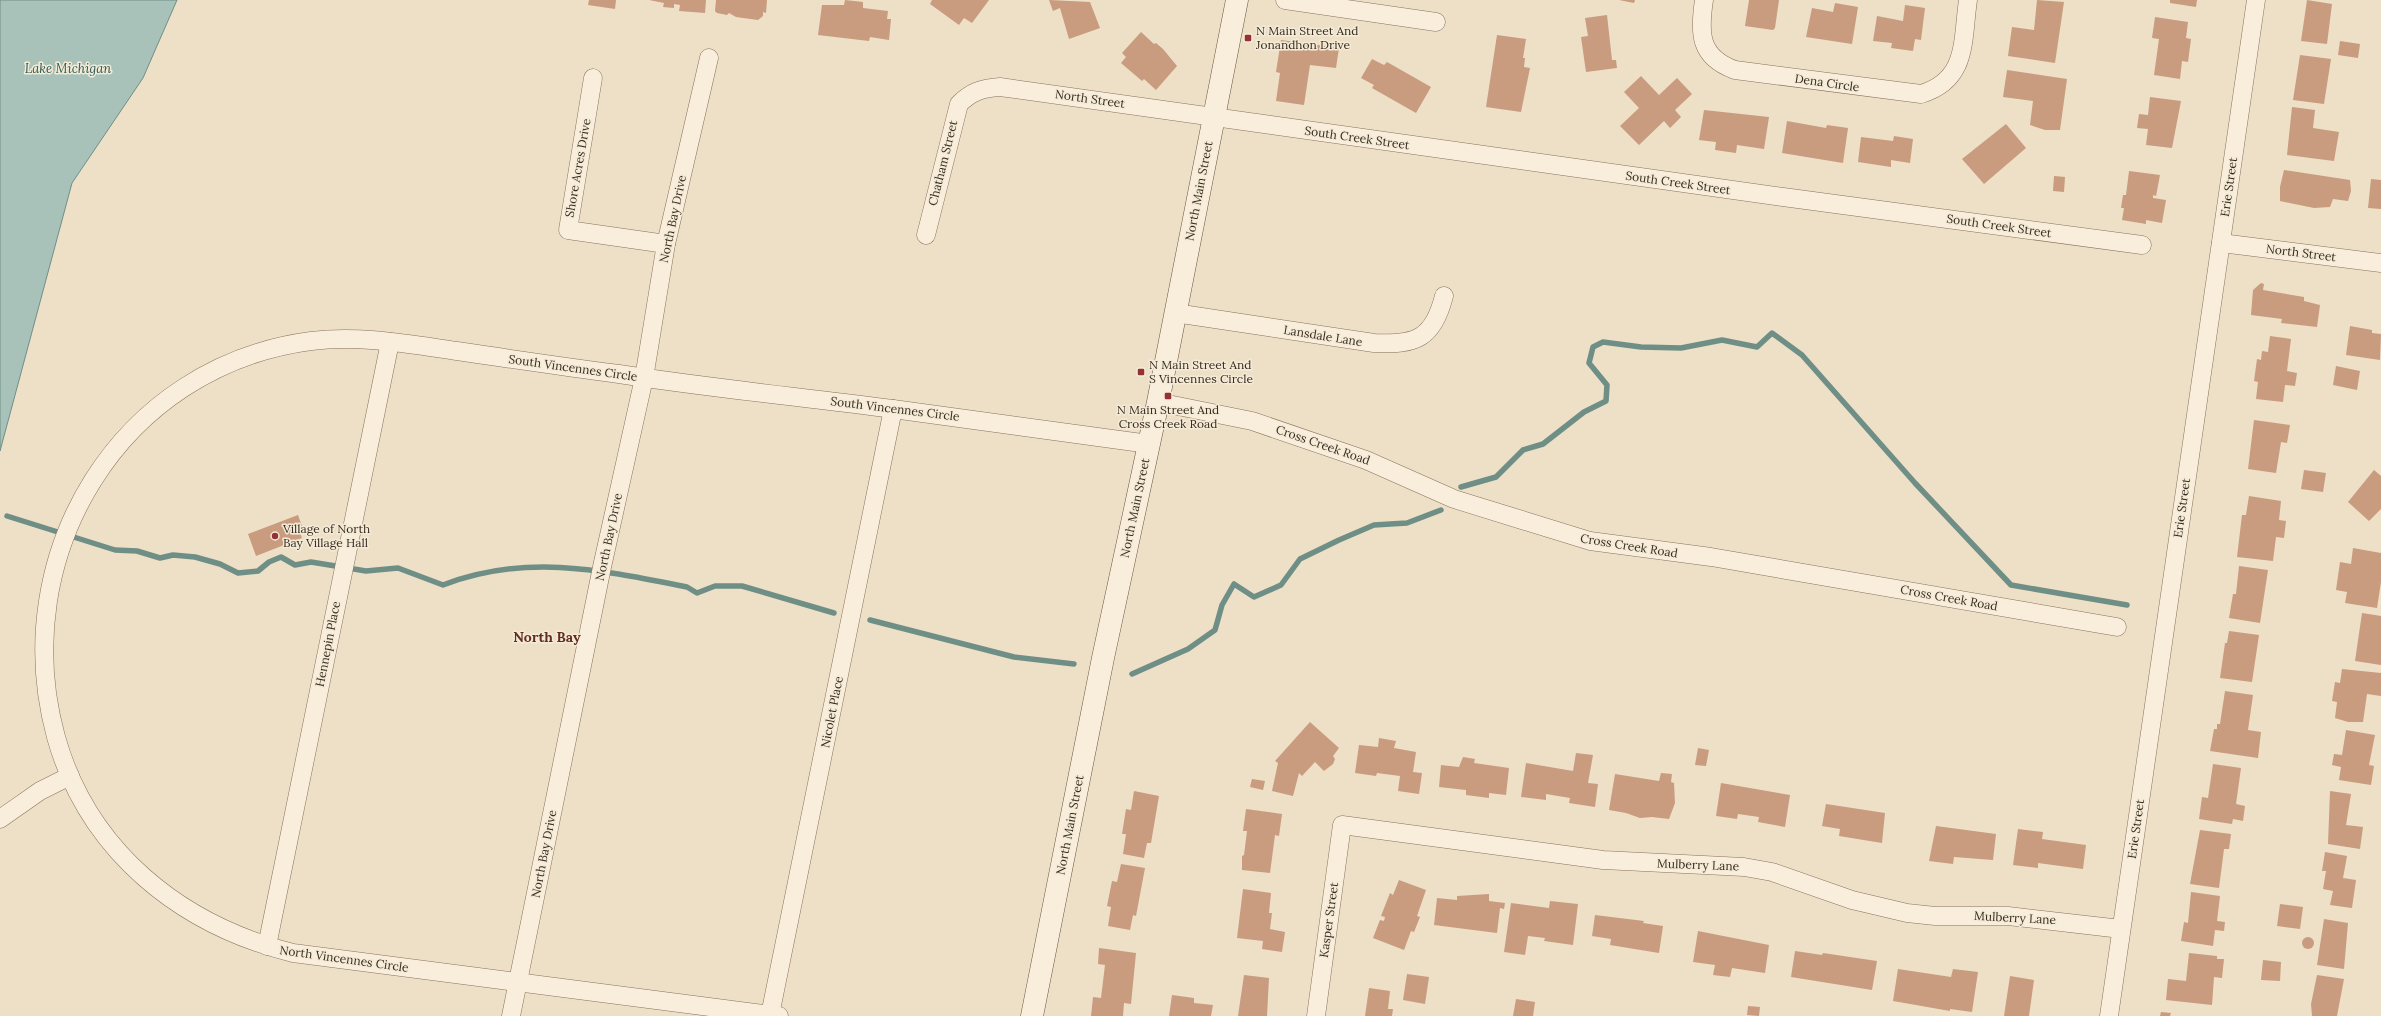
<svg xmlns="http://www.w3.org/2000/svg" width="2381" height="1016" font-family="Lora,serif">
	<rect width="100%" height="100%" fill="#ede0c7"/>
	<path fill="#a8c1b9" stroke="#6f8f86" d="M0 0H177L143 78 72 183 0 451Z"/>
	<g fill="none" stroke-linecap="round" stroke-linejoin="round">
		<g stroke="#6f8f86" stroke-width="5.5">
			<path d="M1461 487 1496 477 1523 450 1543 444 1584 412 1606 401 1607 385 1589 363 1593 347 1603 342 1641 347 1681 348 1722 340 1757 347 1772 333 1802 355 1915 483 2011 585 2127 605"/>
			<path d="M7 516 115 550 137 551 160 558 173 555 195 557 220 564 238 573 258 571 269 562 281 557 295 565 311 562 366 571 398 568 443 585C526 553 602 570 687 587L697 593 715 586H742L834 613"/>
			<path d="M870 620 1014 657 1074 664"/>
			<path d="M1132 674 1188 649 1215 630 1222 605 1234 584 1254 597 1281 585 1300 559 1339 540 1374 525 1407 523 1441 510"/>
		</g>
	</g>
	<g fill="#c99b7f">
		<path d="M589 0H616L615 9 588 5Z"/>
		<path d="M649 0H706L705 13 679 11 680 5 674 4V8L663 7 664 3Z"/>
		<path d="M716 0H767L766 13 763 12V16L758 20 736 17 729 13 727 15 717 13 715 11Z"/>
		<path d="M845 0 863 2V8L888 11 887 19H891L889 40 870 37 869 41 818 35 822 5H844Z"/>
		<path d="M932 0H989L972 23 964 18 959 25 930 4Z"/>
		<path d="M1049 0 1090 2 1100 28 1069 39 1060 8 1053 11Z"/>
		<path d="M1619 0H1635L1634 3Z"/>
		<path d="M1749 0H1779L1775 28 1773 30 1745 26Z"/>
		<path d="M2037 0 2064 2 2055 63 2008 56 2012 27 2034 30Z"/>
		<path d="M2170 0H2197L2196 7 2170 3Z"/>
		<path d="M2307 0 2332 4 2327 44 2301 41Z"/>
		<path d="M1835 3 1858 7 1852 44 1806 37 1812 8 1833 12Z"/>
		<path d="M1905 5 1925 8 1921 40 1915 39 1913 51 1891 48 1892 43 1873 41 1877 16 1903 21Z"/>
		<path d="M1607 15 1612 60H1616L1617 68 1586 72 1581 37 1588 36 1585 18Z"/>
		<path d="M2155 17 2188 22 2186 38 2191 39 2188 62 2182 61 2180 79 2154 75 2159 39 2152 38Z"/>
		<path d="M1141 32 1154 44 1156 43 1163 49 1177 66 1156 90 1144 79 1142 81 1121 63 1126 57 1122 53Z"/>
		<path d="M1497 35 1526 39 1523 58H1525L1524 67 1530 68 1521 112 1486 107Z"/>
		<path d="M1281 40 1339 48 1336 68 1310 65 1304 105 1276 101 1280 73 1276 72Z"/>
		<path d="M2340 41 2360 44 2358 58 2338 55Z"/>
		<path d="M2300 55 2331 59 2324 104 2293 100Z"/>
		<path d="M1372 59 1384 65 1387 62 1431 87 1416 113 1372 88 1374 85 1361 78Z"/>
		<path d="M2007 70 2067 79 2060 130H2045L2030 125 2033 101 2003 97Z"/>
		<path d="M1641 76 1659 95 1677 78 1692 94 1675 110 1681 117 1670 128 1664 121 1639 145 1620 126 1639 108 1624 92Z"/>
		<path d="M2150 97 2181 101 2172 148 2146 145 2148 129 2137 128 2139 114 2148 115Z"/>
		<path d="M2292 107 2315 110 2313 128 2339 132 2334 161 2287 155Z"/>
		<path d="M1704 110 1769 117 1764 149 1737 145 1736 153 1715 150 1716 142 1699 140Z"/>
		<path d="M1787 121 1826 128 1827 125 1848 128 1843 163 1782 153Z"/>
		<path d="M2006 124 2026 148 1984 184 1962 159Z"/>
		<path d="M1894 136 1913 139 1910 163 1891 160V167L1858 162 1861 137 1893 141Z"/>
		<path d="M2284 170 2350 180 2351 191 2348 201 2333 199 2330 207 2314 208 2280 201V187Z"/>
		<path d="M2129 171 2160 175 2156 196 2153 195V198L2166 200 2162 223 2146 220V224L2122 220 2124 208H2121L2123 195H2126Z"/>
		<path d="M2054 176 2065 177 2064 192 2053 191Z"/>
		<path d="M2371 179 2381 180V209L2368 208Z"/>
		<path d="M2261 283 2264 284 2263 290 2304 297V301L2320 305 2317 327 2281 323 2282 319 2251 315 2253 290Z"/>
		<path d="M2350 326 2372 330V333L2381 334 2380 360 2346 355Z"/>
		<path d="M2270 336 2291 339 2287 371 2297 373 2295 386 2285 385 2283 402 2256 399 2258 382 2254 381 2257 359 2261 360 2262 351 2268 352Z"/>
		<path d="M2336 366 2360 371 2357 390 2333 385Z"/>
		<path d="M2254 420 2290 425 2287 443 2281 442 2276 473 2248 469Z"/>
		<path d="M2304 470 2326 473 2323 492 2301 489Z"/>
		<path d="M2374 470 2381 476V509L2369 521 2348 502Z"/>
		<path d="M2249 496 2281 501 2279 520 2286 521 2284 538 2276 537 2273 561 2237 557 2242 515H2246Z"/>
		<path d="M298 515 303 529 299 531 302 538 256 556 248 534Z"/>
		<path d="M2353 548 2381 553V582L2377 608 2345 603 2347 592 2336 590 2340 562 2351 564Z"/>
		<path d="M2239 566 2268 570 2260 623 2229 618 2233 594H2236Z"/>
		<path d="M2362 613 2381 616V665L2355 661Z"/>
		<path d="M2229 631 2259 635 2252 682 2220 678 2225 643H2227Z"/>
		<path d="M2342 669 2381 673V696L2367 694 2363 722H2348L2335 718 2337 702 2332 701 2335 682 2340 683Z"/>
		<path d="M2225 691 2253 695 2248 730 2261 732 2258 758 2210 751 2214 729H2217V724H2220Z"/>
		<path d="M1310 722 1339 748 1333 756 1335 759 1333 764 1324 771 1315 762 1302 776 1299 773 1293 796 1272 791 1278 763 1275 761Z"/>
		<path d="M2346 730 2375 735 2369 765 2374 766 2371 785 2339 780 2341 767 2332 765 2334 754 2342 755Z"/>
		<path d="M1379 738 1396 741 1394 748 1416 752 1413 772 1422 773 1419 794 1398 791 1400 776 1377 773 1376 776 1355 773 1359 745 1378 747Z"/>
		<path d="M1698 748 1709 750 1706 766 1695 765Z"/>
		<path d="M1576 753 1593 755 1588 783 1598 784 1595 807 1569 803 1570 798 1546 794V800L1521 797 1526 763 1573 771Z"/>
		<path d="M1463 757 1475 759 1474 763 1509 768 1506 795 1489 793V798L1466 795V790L1439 787 1441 765 1459 767Z"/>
		<path d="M2213 764 2241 768 2236 804 2245 806 2243 821 2233 819 2232 824 2199 819 2202 797 2208 798Z"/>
		<path d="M1661 773 1672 774 1671 782 1674 783 1675 803 1669 819 1652 817 1640 818 1626 813 1609 810 1615 774 1659 781Z"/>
		<path d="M1252 779 1265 781 1263 790 1250 787Z"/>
		<path d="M1721 783 1790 795 1785 827 1758 822 1759 817 1738 814 1737 819 1716 816Z"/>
		<path d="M1134 791 1159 796 1151 843H1147L1144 858 1123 854 1126 834H1122L1126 809 1131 810Z"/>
		<path d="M2330 791 2351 794 2346 825 2363 827 2360 849 2328 844Z"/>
		<path d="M1826 804 1885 813 1882 843 1839 836 1840 829 1822 826Z"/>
		<path d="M1246 809 1282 814 1279 836 1275 835 1270 873 1242 870V856L1244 855 1247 831H1243Z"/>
		<path d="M1936 826 1996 834 1993 860 1954 857 1953 864 1929 861Z"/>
		<path d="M2018 829 2043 832 2042 839 2086 845 2083 869 2038 863V868L2013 865Z"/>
		<path d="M2200 830 2231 834 2229 849H2224L2219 888 2190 884Z"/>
		<path d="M2325 852 2347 856 2343 878 2356 880 2352 908 2330 905 2333 891 2323 889 2326 871H2322Z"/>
		<path d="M1121 864 1145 868 1136 916 1133 915 1130 930 1108 926 1111 907 1107 906 1112 881 1117 882Z"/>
		<path d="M1399 880 1426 890 1417 916 1420 917 1414 932 1411 931 1404 950 1373 938 1380 920 1384 921 1385 917 1381 916 1390 893 1393 895Z"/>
		<path d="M1243 889 1271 893 1269 913H1272L1270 929 1285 932 1282 952 1262 949 1263 941 1237 938Z"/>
		<path d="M2191 892 2220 896 2217 921 2225 922 2224 931 2215 930 2213 946 2181 941 2184 922 2188 923Z"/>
		<path d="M1489 894V901L1505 903 1504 909 1500 908 1497 933 1434 925 1437 898 1457 900V896Z"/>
		<path d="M1550 901 1578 904 1573 945 1544 941 1545 938 1528 936 1525 955 1504 952 1511 903 1549 908Z"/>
		<path d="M2280 904 2303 907 2300 929 2277 926Z"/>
		<path d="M1595 915 1644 921 1643 923 1663 926 1659 953 1610 945 1611 939 1592 936Z"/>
		<path d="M2324 919 2348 923 2344 969 2317 965Z"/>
		<path d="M1698 931 1769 945 1765 973 1732 968 1730 977 1713 975 1715 965 1693 962Z"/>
		<circle cx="2308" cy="943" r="6"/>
		<path d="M1099 948 1136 953 1131 1004 1124 1003 1123 1016H1091L1093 997 1101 998 1105 965 1098 964Z"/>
		<path d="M1795 951 1822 955 1823 953 1877 961 1872 990 1791 977Z"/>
		<path d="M2189 953 2217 956V959H2224L2222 978 2214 977 2212 1005 2166 1000 2168 979 2186 981Z"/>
		<path d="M2263 960 2281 962 2280 981 2261 980Z"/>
		<path d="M1898 969 1951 977 1953 969 1978 972 1972 1012 1950 1009V1011L1893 1001Z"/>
		<path d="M1407 974 1429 977 1425 1004 1403 1000Z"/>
		<path d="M1244 975 1269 978 1267 1016H1238Z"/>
		<path d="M2317 975 2344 979 2337 1016H2312L2311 1004Z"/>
		<path d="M2010 976 2034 980 2029 1016H2004Z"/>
		<path d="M1369 988 1390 991 1388 1009H1393L1392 1016H1365Z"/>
		<path d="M1172 995 1194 998V1003L1213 1005 1211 1016H1169Z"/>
		<path d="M1516 999 1535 1002 1533 1016H1513Z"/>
		<path d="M1748 1006 1760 1007 1759 1016 1747 1015Z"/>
		<path d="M2161 1012 2171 1013 2170 1016H2160Z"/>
	</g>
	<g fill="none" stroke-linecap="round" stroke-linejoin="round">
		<defs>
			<g id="street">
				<path d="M1285 0 1436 22"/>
				<path d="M1704 0C1699 33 1699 57 1735 70L1921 94C1968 80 1962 41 1968 0"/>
				<path d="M593 78 568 230 666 244"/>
				<path d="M926 235 959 104C971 92 982 88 1000 87L1783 197 2142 245"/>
				<path d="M2221 243 2381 263"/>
				<path d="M1175 313 1374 343C1416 345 1433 339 1444 296"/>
				<path d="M1158 402 1252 421 1366 460 1454 499 1590 541 1711 557 2117 627"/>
				<path d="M0 819 40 791 70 776"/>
				<path d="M267 946 390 342"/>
				<path d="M770 1015 893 409"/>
				<path d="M511 1016 602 567 644 378 666 244 709 58"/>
				<path d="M779 1016 293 953C180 925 88 851 56 737 6 555 120 366 311 341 360 335 408 344 457 351 511 359 565 367 619 374 710 388 801 397 893 409 978 420 1063 432 1149 444"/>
				<path d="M1316 1016 1342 825 1603 860 1744 867 1772 872 1852 900 1907 913 1935 916H2008L2121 929"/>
				<path d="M2109 1016 2256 0"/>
			</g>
			<path id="secondary" d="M1032 1016 1103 658 1158 402 1237 0"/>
		</defs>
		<use href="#street" stroke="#88725d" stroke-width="19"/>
		<use href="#secondary" stroke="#6a5440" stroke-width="23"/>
		<use href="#street" stroke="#f8eedb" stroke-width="18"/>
		<use href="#secondary" stroke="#f8eedb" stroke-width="22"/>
	</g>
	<g fill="#953034" stroke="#f4ebd7" stroke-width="1.5">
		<rect x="1244" y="34" width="8" height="8" rx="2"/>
		<rect x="1137" y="368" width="8" height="8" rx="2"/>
		<rect x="1164" y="392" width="8" height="8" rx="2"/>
		<circle cx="275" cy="536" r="4"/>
	</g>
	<g text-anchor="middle" stroke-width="3" stroke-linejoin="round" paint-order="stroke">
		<g font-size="12" fill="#392b20" stroke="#f4ebd7" text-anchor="start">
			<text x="1256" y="35">N Main Street And<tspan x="1256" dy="14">Jonandhon Drive</tspan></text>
			<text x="1149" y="369">N Main Street And<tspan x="1149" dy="14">S Vincennes Circle</tspan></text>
			<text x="1168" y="414" text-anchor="middle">N Main Street And<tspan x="1168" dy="14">Cross Creek Road</tspan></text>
			<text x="283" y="533">Village of North<tspan x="283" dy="14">Bay Village Hall</tspan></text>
		</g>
		<g font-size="12" fill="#392b20" stroke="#f4ebd7">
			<text transform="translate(1827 83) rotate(8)" y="4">Dena Circle</text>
			<text transform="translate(1090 99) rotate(8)" y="4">North Street</text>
			<text transform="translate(1357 138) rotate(8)" y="4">South Creek Street</text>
			<text transform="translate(943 163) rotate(-76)" y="4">Chatham Street</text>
			<text transform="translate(578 168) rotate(-80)" y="4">Shore Acres Drive</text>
			<text transform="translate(1678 183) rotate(8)" y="4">South Creek Street</text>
			<text transform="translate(2229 187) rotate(-82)" y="4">Erie Street</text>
			<text transform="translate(1199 191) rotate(-79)" y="4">North Main Street</text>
			<text transform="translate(673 219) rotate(-78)" y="4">North Bay Drive</text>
			<text transform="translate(1999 226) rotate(8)" y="4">South Creek Street</text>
			<text transform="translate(2301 253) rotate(7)" y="4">North Street</text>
			<text transform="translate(1323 336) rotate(9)" y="4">Lansdale Lane</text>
			<text transform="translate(573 368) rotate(8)" y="4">South Vincennes Circle</text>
			<text transform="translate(895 409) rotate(7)" y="4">South Vincennes Circle</text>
			<text transform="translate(1323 445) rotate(19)" y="4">Cross Creek Road</text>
			<text transform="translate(1135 508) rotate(-78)" y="4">North Main Street</text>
			<text transform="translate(2182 508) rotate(-82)" y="4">Erie Street</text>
			<text transform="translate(609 537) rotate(-78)" y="4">North Bay Drive</text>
			<text transform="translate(1629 546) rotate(9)" y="4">Cross Creek Road</text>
			<text transform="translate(1949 598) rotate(10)" y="4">Cross Creek Road</text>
			<text transform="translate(328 644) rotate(-79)" y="4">Hennepin Place</text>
			<text transform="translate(832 712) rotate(-79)" y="4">Nicolet Place</text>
			<text transform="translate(1070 825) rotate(-79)" y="4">North Main Street</text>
			<text transform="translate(2136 829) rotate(-82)" y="4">Erie Street</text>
			<text transform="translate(544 854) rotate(-79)" y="4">North Bay Drive</text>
			<text transform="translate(1698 865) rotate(2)" y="4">Mulberry Lane</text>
			<text transform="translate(2015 918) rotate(3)" y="4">Mulberry Lane</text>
			<text transform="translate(1329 920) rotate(-82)" y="4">Kasper Street</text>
			<text transform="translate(344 959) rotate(8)" y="4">North Vincennes Circle</text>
		</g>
		<g font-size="13" font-style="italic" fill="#305854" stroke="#f4ebd7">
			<text x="68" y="73">Lake Michigan</text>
		</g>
		<g font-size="14" font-weight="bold" fill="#642d21" stroke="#f4ebd7">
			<text x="547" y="642">North Bay</text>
		</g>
	</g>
</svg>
